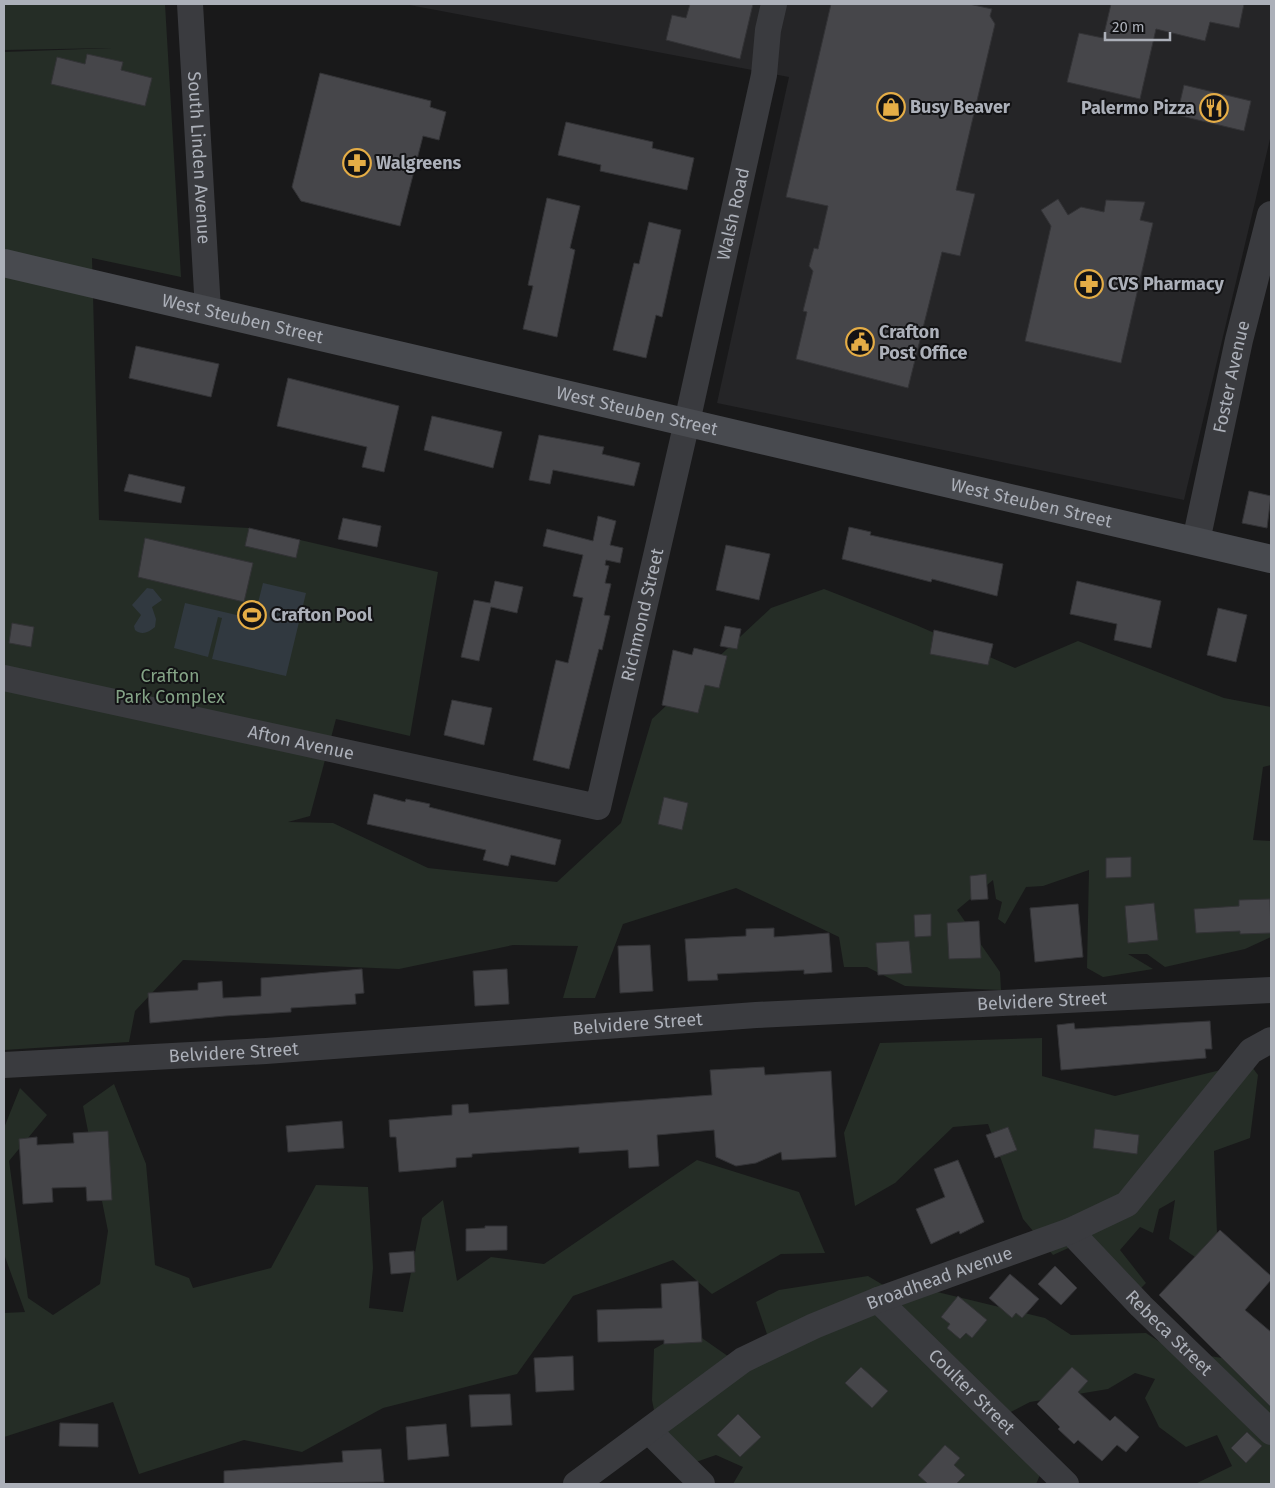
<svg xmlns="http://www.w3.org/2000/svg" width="1275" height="1488" font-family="'Fira Sans',sans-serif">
	<rect width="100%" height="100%" fill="#19191a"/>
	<path fill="#252527" d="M404 4H1271V135L1184 500 717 403 789 77Z"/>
	<g fill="#252d26">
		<path d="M4 4H165L181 277 92 258 99 520 249 528 438 572 410 736 336 719 310 816 288 822 333 823 428 868 557 882 621 823 652 719 771 608 824 589 916 625 1015 668 1078 641 1224 698 1271 707V765L1263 767 1253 840 1271 841V937L1245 949 1165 967 1147 954H1128L1153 969 1103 977 1087 968 1089 870 1043 886 1026 887 1005 924 998 919 1002 902 996 899 993 880 957 910 1000 972 1001 990 905 986 867 967H844L839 937 736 888 623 924 595 998H563L578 946 513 945 399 969 183 960 135 1011 129 1042 4 1050V52L112 48 4 50Z"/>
		<path d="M1042 1038V1076L1115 1096 1249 1063 1258 1075 1250 1138 1214 1151 1217 1234 1195 1257 1169 1239 1175 1200 1159 1209 1153 1233 1140 1227 1120 1250 1146 1283 1140 1289 1075 1245 1053 1255 1023 1219 988 1124 953 1127 895 1183 855 1206 844 1133 880 1043Z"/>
		<path d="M114 1084 146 1164 155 1265 189 1278 193 1288 271 1268 316 1185 368 1187 373 1268 369 1308 403 1312 422 1218 443 1200 457 1281 491 1257 544 1264 697 1160 799 1192 825 1253 781 1254 712 1294 673 1260 573 1296 517 1374 383 1408 302 1452 244 1440 139 1474 113 1402 4 1437V1313L25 1312 4 1254V1128L20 1088 47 1115 9 1161 28 1298 53 1315 100 1284 108 1231 83 1106Z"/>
		<path d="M868 1276 905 1298 933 1291 1045 1318 1071 1335 1146 1333 1172 1350 1222 1358 1271 1407V1484H1195L1232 1466 1217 1435 1186 1447 1159 1427 1145 1398 1155 1379 1135 1373 1108 1389 1030 1402 1003 1416 1040 1475 1036 1484H733L743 1467 716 1455 693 1463 662 1451 652 1400 654 1349 689 1329 732 1359 769 1340 756 1302 779 1290Z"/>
	</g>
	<g fill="#313940">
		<path d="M263 583 306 593 286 676 212 659 222 618 218 617 208 657 174 648 185 603 254 619Z"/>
		<path d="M147 588 153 589 162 600 152 607 156 619 155 627C149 632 142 636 135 630L134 626 141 615 132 605Z"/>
	</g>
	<g fill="#46464a" stroke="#333336">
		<path d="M690 4H753L740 59 666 40 672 15 686 18Z"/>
		<path d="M831 4H969L992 9 990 16 995 24 956 190 975 194 960 256 942 252 908 388 796 359 807 312 803 311 813 271 809 266 814 248 818 249 828 206 786 197Z"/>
		<path d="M1111 4H1244L1239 28 1210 22 1205 41 1156 29 1140 99 1067 82 1079 33 1103 38Z"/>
		<path d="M87 54 123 62 121 70 152 78 145 106 51 84 57 57 85 64Z"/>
		<path d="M320 73 431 101 430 107 446 112 439 140 423 136 400 226 301 201 292 187Z"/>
		<path d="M1184 85 1251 101 1244 131 1177 115Z"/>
		<path d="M566 122 653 142 652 148 694 158 687 190 600 171 601 165 558 155Z"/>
		<path d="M547 198 580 206 570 248 575 250 557 337 523 329 533 286 528 285Z"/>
		<path d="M1058 199 1068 215 1081 207 1104 212 1106 200 1145 202 1140 220 1153 223 1121 363 1025 341 1051 226 1041 210Z"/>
		<path d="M649 222 681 230 662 317 656 315 646 358 613 350 634 263 639 264Z"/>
		<path d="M136 346 219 364 211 397 129 378Z"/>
		<path d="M288 378 399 406 384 472 362 467 367 447 277 426Z"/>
		<path d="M432 416 502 432 493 468 424 450Z"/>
		<path d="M539 435 604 447 602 454 640 463 634 486 553 470 550 484 529 480Z"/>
		<path d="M129 474 185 487 181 503 124 491Z"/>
		<path d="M1249 491 1271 496 1267 528 1242 523Z"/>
		<path d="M598 516 616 521 610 545 623 548 620 563 606 560 605 565 609 566 605 583 611 584 604 615 610 616 602 650 599 649 569 769 533 760 556 660 568 663 583 598 573 596 583 555 543 546 547 529 593 541Z"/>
		<path d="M343 518 381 526 377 547 338 539Z"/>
		<path d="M849 527 871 532 870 535 1003 564 997 596 932 579 931 582 842 559Z"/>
		<path d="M249 528 300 540 296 558 245 546Z"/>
		<path d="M145 538 253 563 244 602 138 577Z"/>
		<path d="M726 545 770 554 759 600 716 590Z"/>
		<path d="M495 581 523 587 517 613 491 607 479 661 461 657 474 600 490 603Z"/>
		<path d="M1077 581 1161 601 1151 648 1114 640 1117 624 1070 614Z"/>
		<path d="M1218 608 1247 615 1236 662 1207 655Z"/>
		<path d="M12 623 34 627 31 647 9 643Z"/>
		<path d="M725 626 741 629 737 649 720 646Z"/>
		<path d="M934 630 993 644 988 665 930 654Z"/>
		<path d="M694 648 727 656 719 688 705 685 698 713 662 705 673 650 692 655Z"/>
		<path d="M452 700 492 708 484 745 444 735Z"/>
		<path d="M374 794 405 802 406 799 430 804 429 807 561 840 555 865 511 855 508 866 483 860 486 850 367 824Z"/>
		<path d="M664 797 688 803 682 830 658 824Z"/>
		<path d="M1131 857V877L1106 878V858Z"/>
		<path d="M986 874 988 899 971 900 970 876Z"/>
		<path d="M1270 899 1271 933 1240 934V931L1196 933 1194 909 1239 906V900Z"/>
		<path d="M1154 903 1158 940 1128 943 1125 906Z"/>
		<path d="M1078 904 1083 957 1035 962 1030 908Z"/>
		<path d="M931 914V936L915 937 914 915Z"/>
		<path d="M979 921 981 958 949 959 947 923Z"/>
		<path d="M774 928V937L829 933 832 972 804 974V970L717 974 718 980 688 981 685 939 746 936V929Z"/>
		<path d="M909 941 912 973 878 975 876 943Z"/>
		<path d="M650 945 653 991 620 993 618 946Z"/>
		<path d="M362 969 364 993 355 994 356 1004 291 1008V1012L225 1016 150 1023 148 993 198 990V983L222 981 223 998 261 996V978Z"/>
		<path d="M507 969 509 1004 475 1006 473 971Z"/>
		<path d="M1210 1021 1212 1049H1205L1206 1058 1061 1070 1057 1025 1074 1023 1075 1029Z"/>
		<path d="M764 1067 765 1075 831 1071 836 1157 782 1160 781 1152 756 1163 736 1166 716 1157 714 1130 657 1135 659 1166 629 1168 628 1150 579 1153V1147L472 1154V1157L456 1158V1167L399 1172 396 1137H390L389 1120 452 1115V1105L468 1104 469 1113 712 1095 710 1070Z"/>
		<path d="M342 1121 344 1148 288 1152 286 1126Z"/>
		<path d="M1008 1127 1017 1150 995 1158 986 1135Z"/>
		<path d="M1095 1129 1139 1135 1137 1154 1093 1148Z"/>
		<path d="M108 1131 112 1200 87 1201 86 1187 52 1188 53 1202 23 1204 19 1139 37 1137V1145L74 1143 73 1133Z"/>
		<path d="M958 1160 984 1222 960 1234 959 1231 931 1244 916 1209 945 1197 934 1169Z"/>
		<path d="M485 1226H507V1250L466 1251V1229L485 1228Z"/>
		<path d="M1220 1230 1271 1276V1280L1245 1310 1271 1332V1407L1159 1295Z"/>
		<path d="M414 1251 415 1272 391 1274 389 1253Z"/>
		<path d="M1055 1266 1077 1288 1061 1305 1038 1284Z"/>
		<path d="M1010 1274 1039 1299 1022 1318 1016 1313 1012 1318 989 1298Z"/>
		<path d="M698 1281 702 1342 664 1344V1340L598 1342 597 1310 662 1308 661 1284Z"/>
		<path d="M958 1296 987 1320 972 1338 966 1333 960 1339 947 1328 950 1324 941 1317Z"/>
		<path d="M573 1356 574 1390 536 1392 534 1358Z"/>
		<path d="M861 1367 888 1391 872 1408 845 1383Z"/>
		<path d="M1072 1367 1088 1381 1078 1392 1110 1421 1115 1416 1139 1437 1126 1452 1117 1445 1102 1461 1078 1440 1074 1444 1058 1429 1060 1427 1037 1404Z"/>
		<path d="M510 1394 512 1425 471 1427 469 1395Z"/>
		<path d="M738 1414 761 1437 740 1457 717 1435Z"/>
		<path d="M60 1423 98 1424V1447L59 1446Z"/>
		<path d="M446 1424 449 1456 408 1460 406 1427Z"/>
		<path d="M1247 1432 1262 1446 1246 1463 1231 1448Z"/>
		<path d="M945 1445 960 1458 954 1465 965 1475 956 1484H928L918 1475Z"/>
		<path d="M381 1449 384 1482 224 1484V1471L343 1462 342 1451Z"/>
	</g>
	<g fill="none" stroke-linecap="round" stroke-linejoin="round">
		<g stroke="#3a3b3f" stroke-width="26">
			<path id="s1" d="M190 4 208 310"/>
			<path id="s2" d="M4 678 598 807 687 422 764 75 768 30 774 4"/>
			<path id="s3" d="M4 1065 266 1051 756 1015 1271 990"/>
			<path id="s4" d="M1070 1231 1141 1306 1271 1432"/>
			<path id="s5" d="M878 1300 1066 1484"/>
			<path d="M650 1432 702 1484"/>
			<path id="s6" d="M576 1484 743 1360 814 1326 878 1300 1070 1231 1127 1204 1251 1051 1271 1040"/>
		</g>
		<path stroke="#3a3b3f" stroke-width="28" id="s7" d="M1196 541 1239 340 1271 215"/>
		<path stroke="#484a4f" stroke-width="28" id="s8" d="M4 263 1271 559"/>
	</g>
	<defs>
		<symbol id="shop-ring" viewBox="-11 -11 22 22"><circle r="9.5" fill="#131315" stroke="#e5ad46" stroke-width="1.5"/><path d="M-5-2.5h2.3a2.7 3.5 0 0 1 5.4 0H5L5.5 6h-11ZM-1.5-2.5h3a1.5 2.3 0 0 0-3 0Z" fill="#e5ad46"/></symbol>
		<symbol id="restaurant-ring" viewBox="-11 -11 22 22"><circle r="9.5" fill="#131315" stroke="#e5ad46" stroke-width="1.5"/><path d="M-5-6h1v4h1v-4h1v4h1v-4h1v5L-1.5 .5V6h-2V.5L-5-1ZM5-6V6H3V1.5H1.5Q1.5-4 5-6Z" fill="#e5ad46"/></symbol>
		<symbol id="pharmacy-ring" viewBox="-11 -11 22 22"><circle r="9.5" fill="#131315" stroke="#e5ad46" stroke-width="1.5"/><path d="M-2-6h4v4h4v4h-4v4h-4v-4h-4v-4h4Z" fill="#e5ad46"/></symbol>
		<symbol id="civic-ring" viewBox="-11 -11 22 22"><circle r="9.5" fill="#131315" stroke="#e5ad46" stroke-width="1.5"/><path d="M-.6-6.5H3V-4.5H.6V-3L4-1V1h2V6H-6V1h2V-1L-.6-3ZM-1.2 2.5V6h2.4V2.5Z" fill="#e5ad46"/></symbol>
		<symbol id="stadium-ring" viewBox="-11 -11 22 22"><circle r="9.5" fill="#131315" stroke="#e5ad46" stroke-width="1.5"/><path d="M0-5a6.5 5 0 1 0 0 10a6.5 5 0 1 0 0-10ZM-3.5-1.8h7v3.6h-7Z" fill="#e5ad46"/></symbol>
	</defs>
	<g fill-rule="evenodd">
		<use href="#shop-ring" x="875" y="91" width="32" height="32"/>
		<use href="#restaurant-ring" x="1198" y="92" width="32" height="32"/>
		<use href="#pharmacy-ring" x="341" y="147" width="32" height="32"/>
		<use href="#pharmacy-ring" x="1073" y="268" width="32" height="32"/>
		<use href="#civic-ring" x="844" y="326" width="32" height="32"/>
		<use href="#stadium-ring" x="236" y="599" width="32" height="32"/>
	</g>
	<g text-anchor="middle" stroke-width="4" stroke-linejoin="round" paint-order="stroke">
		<g font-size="18" font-weight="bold" fill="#acb0b9" stroke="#131315" text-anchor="start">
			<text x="910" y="113">Busy Beaver</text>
			<text x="1195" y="114" text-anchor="end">Palermo Pizza</text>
			<text x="376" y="169">Walgreens</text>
			<text x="1108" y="290">CVS Pharmacy</text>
			<text x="879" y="338">Crafton<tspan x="879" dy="21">Post Office</tspan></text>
			<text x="271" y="621">Crafton Pool</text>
		</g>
		<g font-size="18" fill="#acb0b9" stroke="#131315">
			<text dy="6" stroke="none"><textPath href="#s1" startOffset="154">South Linden Avenue</textPath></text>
			<text dy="6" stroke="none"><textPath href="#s2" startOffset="1216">Walsh Road</textPath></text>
			<text dy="6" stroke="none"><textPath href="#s8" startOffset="245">West Steuben Street</textPath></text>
			<text dy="6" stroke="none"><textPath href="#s7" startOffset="168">Foster Avenue</textPath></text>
			<text dy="6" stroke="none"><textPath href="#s8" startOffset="650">West Steuben Street</textPath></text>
			<text dy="6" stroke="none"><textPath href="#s8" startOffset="1055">West Steuben Street</textPath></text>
			<text dy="6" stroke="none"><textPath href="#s2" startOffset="805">Richmond Street</textPath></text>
			<text dy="6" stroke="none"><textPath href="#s2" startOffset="304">Afton Avenue</textPath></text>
			<text dy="6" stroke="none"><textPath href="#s3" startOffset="1040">Belvidere Street</textPath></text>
			<text dy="6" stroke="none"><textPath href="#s3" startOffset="635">Belvidere Street</textPath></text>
			<text dy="6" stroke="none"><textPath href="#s3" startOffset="230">Belvidere Street</textPath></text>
			<text dy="6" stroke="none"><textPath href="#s6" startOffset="421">Broadhead Avenue</textPath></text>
			<text dy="6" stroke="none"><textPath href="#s4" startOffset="142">Rebeca Street</textPath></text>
			<text dy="6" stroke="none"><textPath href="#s5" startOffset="131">Coulter Street</textPath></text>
		</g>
		<g font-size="18" fill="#84a386" stroke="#131315">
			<text x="170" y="682">Crafton<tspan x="170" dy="21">Park Complex</tspan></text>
		</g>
	</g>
	<rect width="1275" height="1488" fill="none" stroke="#acb0b9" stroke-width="10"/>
	<path d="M1105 32v8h65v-8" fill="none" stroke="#acb0b9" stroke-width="2.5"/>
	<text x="1112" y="32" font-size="15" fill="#acb0b9" stroke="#131315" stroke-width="4" paint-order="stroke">20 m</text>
</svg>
